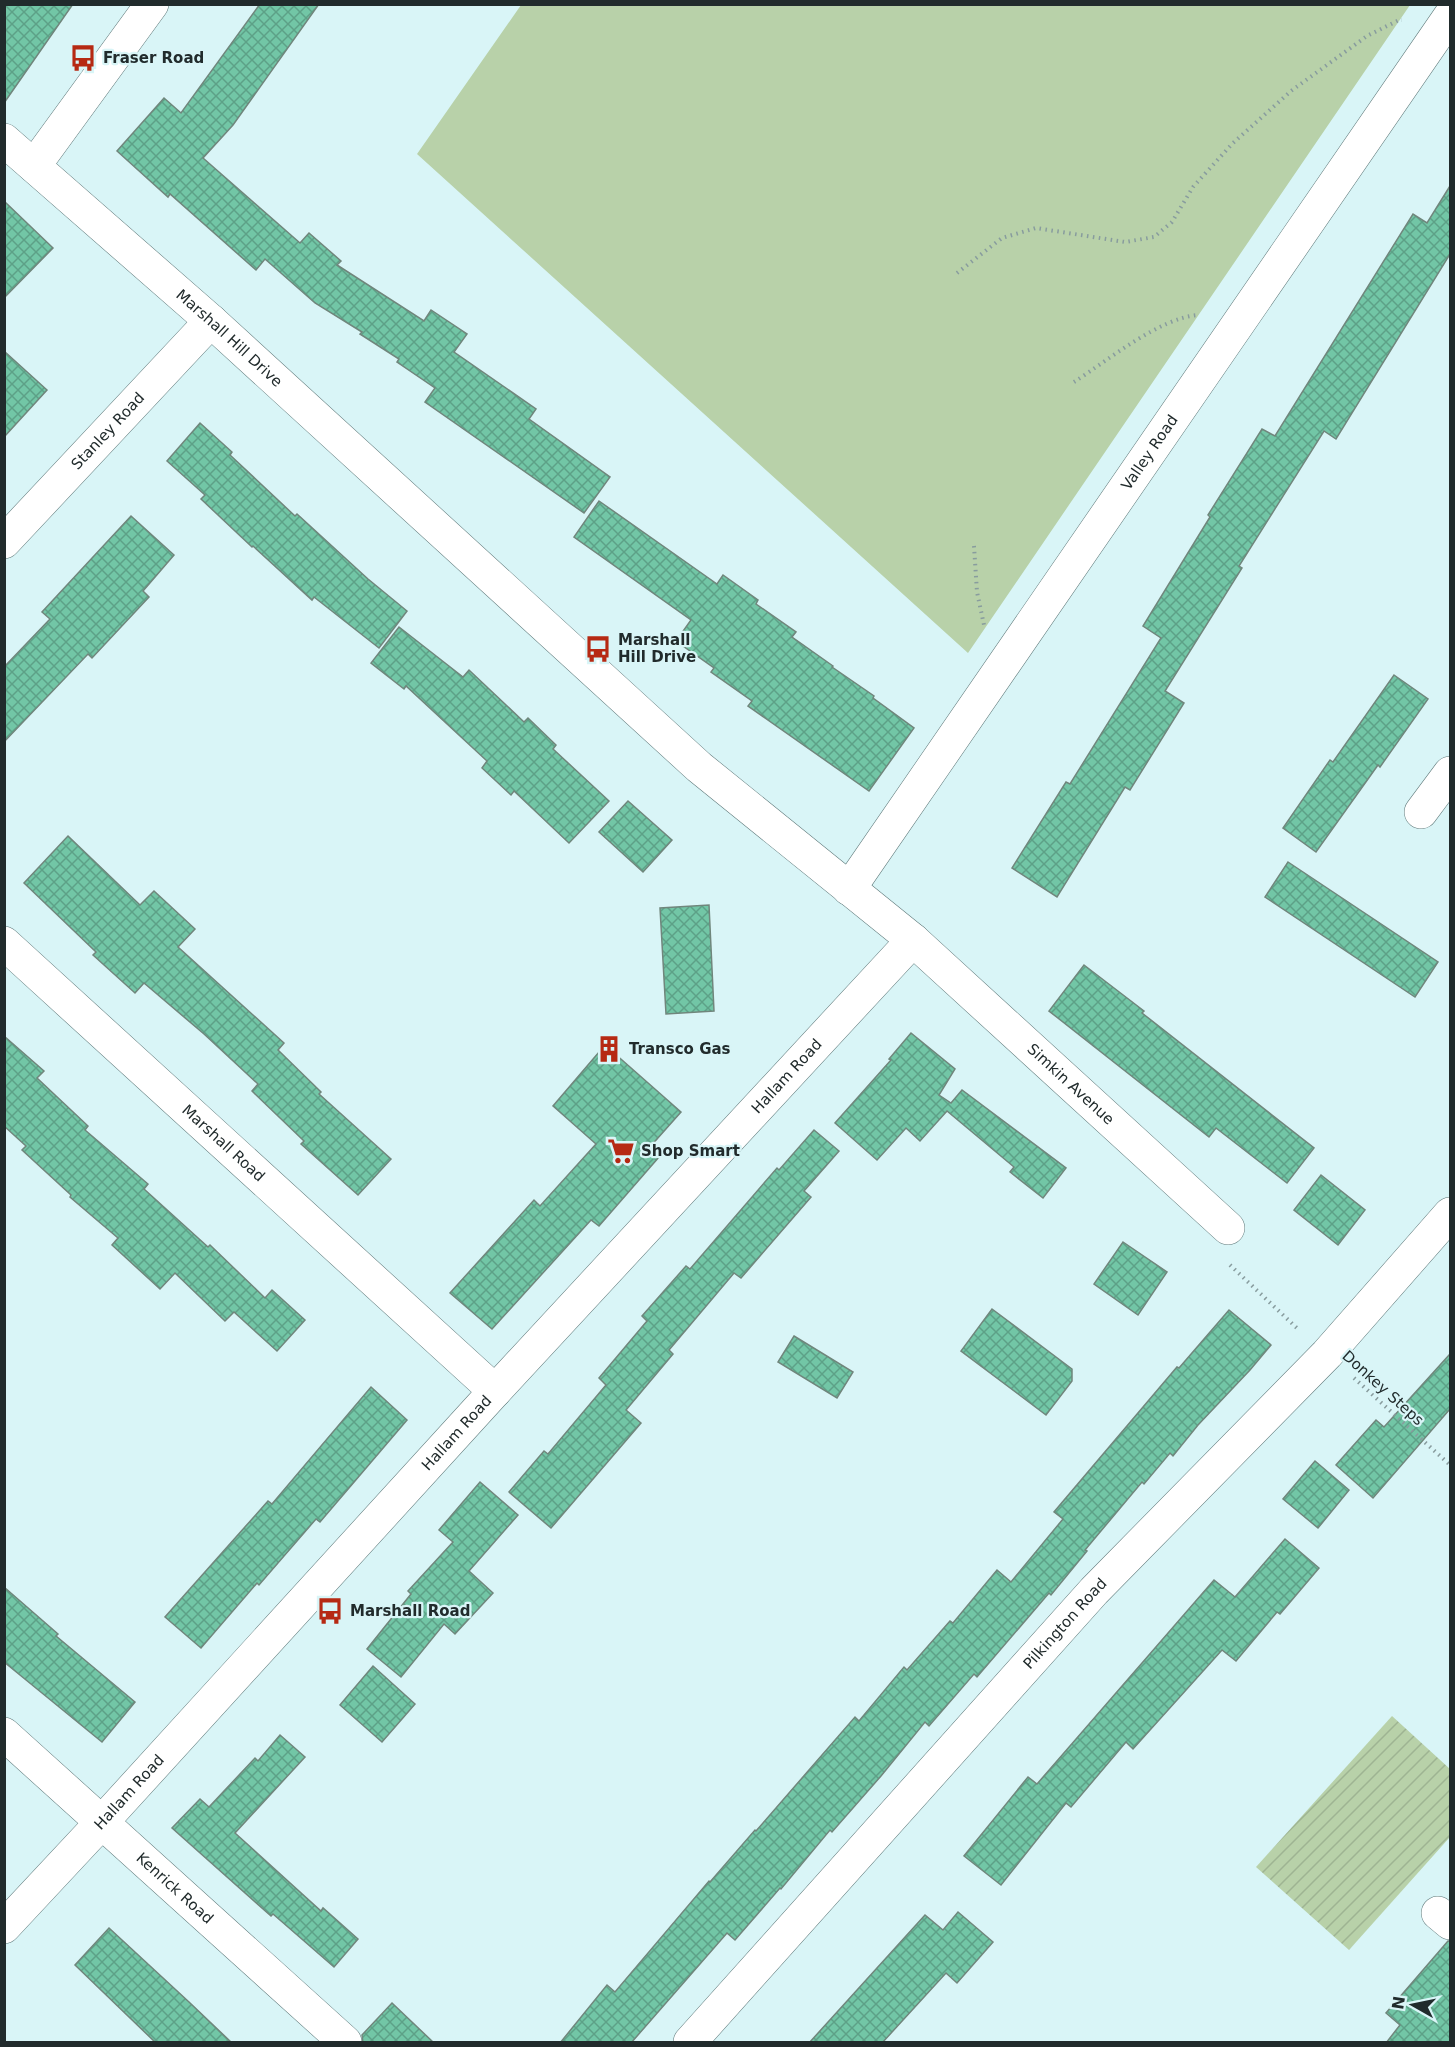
<svg xmlns="http://www.w3.org/2000/svg" width="1455" height="2047" font-family="'DejaVu Sans',sans-serif">
	<defs>
		<pattern id="garden-furrows" width="10" height="10" patternUnits="userSpaceOnUse" patternTransform="scale(1.5)"><rect width="10" height="10" fill="#b8d1a9"/><path d="M-1 1l2-2M0 10L10 0M9 11l2-2" fill="none" stroke="#9eb492"/></pattern>
		<pattern id="building-cross-hatch" width="8" height="8" patternUnits="userSpaceOnUse" patternTransform="scale(1.5)"><rect width="8" height="8" fill="#72c6a6"/><path d="M0 0l8 8M0 8l8-8" fill="none" stroke="#5da187"/></pattern>
	</defs>
	<rect width="100%" height="100%" fill="#d9f5f7"/>
	<path fill="#b8d1a9" d="M521 5V4L1410 5 968 653 417 154Z"/>
	<path fill="url(#garden-furrows)" d="M1392 1716 1450 1769V1837L1349 1950 1256 1867Z"/>
	<g fill="url(#building-cross-hatch)" stroke="#70867c" stroke-width="1.5">
		<path d="M4 4H73L4 103Z"/>
		<path d="M260 4H319L233 125 203 158 300 243 309 233 341 261 337 265 424 321 431 310 467 334 454 352 536 409 529 419 610 477 584 513 425 402 435 388 397 362 399 359 360 334 362 332 315 303 265 259 256 270 170 194 168 197 117 151 164 98 181 113Z"/>
		<path d="M1450 186V254L1336 439 1324 431 1239 566 1242 568 1165 691 1184 703 1130 790 1125 787 1057 897 1012 868 1066 782 1070 784 1161 638 1143 626 1210 517 1208 515 1262 429 1275 436 1413 214 1427 223Z"/>
		<path d="M4 201 53 248 4 298Z"/>
		<path d="M4 351 47 390 4 437Z"/>
		<path d="M200 423 232 452 230 455 295 516 297 514 368 579 407 611 379 648 314 597 312 600 253 546 252 547 201 499 205 495 167 461Z"/>
		<path d="M599 501 717 584 723 575 758 600 756 604 796 632 792 637 833 666 832 667 874 696 873 698 914 728 869 791 748 706 752 701 711 672 714 668 676 641 691 620 574 537Z"/>
		<path d="M131 516 174 555 143 591 149 597 92 658 88 654 4 742V667L50 619 42 612Z"/>
		<path d="M399 627 463 677 469 670 524 722 528 718 556 745 553 749 609 801 569 843 514 791 511 795 482 768 487 761 406 686 404 689 371 663Z"/>
		<path d="M1394 675 1428 699 1380 767 1378 765 1316 852 1283 828 1330 760 1333 762Z"/>
		<path d="M628 801 672 840 643 872 599 832Z"/>
		<path d="M68 836 140 905 154 891 195 929 178 947 284 1043 278 1050 321 1092 319 1094 391 1159 358 1195 301 1144 304 1141 252 1091 258 1084 204 1034 144 983 135 993 93 955 96 952 24 883Z"/>
		<path d="M1288 862 1438 962 1415 997 1265 897Z"/>
		<path d="M709 905 714 1011 666 1014 660 908Z"/>
		<path d="M1084 965 1144 1011 1142 1013 1314 1148 1287 1183 1216 1128 1209 1137 1049 1011Z"/>
		<path d="M911 1033 955 1069 939 1095 951 1103 962 1090 1066 1168 1043 1198 1010 1172 1014 1167 947 1111 920 1141 906 1128 877 1160 835 1123 891 1060 889 1059Z"/>
		<path d="M4 1036 44 1071 37 1078 88 1126 85 1130 148 1184 144 1189 208 1247 210 1245 265 1298 272 1290 305 1320 277 1351 234 1312 225 1321 175 1273 160 1289 112 1245 118 1238 70 1197 71 1195 22 1150 26 1146 4 1126Z"/>
		<path d="M605 1045 681 1112 649 1148 659 1157 599 1226 591 1220 492 1329 450 1293 534 1200 540 1206 596 1144 553 1106Z"/>
		<path d="M814 1130 839 1151 804 1191 811 1197 741 1278 734 1273 669 1350 673 1354 626 1410 641 1423 551 1528 509 1492 544 1451 548 1454 606 1385 599 1378 647 1321 642 1316 686 1266 690 1269 777 1168 779 1170Z"/>
		<path d="M1321 1175 1365 1210 1338 1245 1294 1210Z"/>
		<path d="M1123 1242 1167 1272 1138 1315 1094 1284Z"/>
		<path d="M992 1309 1072 1369V1381L1046 1415 961 1351Z"/>
		<path d="M1229 1310 1271 1345 1250 1370 1198 1425 1173 1456 1170 1453 1144 1484 1142 1482 1085 1550 1087 1551 1051 1595 1049 1593 977 1677 974 1674 929 1726 925 1722 881 1776 832 1832 830 1830 781 1889 780 1888 735 1940 727 1933 631 2043H560L607 1985 615 1992 709 1881 710 1882 755 1830 756 1831 855 1717 859 1721 904 1667 907 1670 950 1621 953 1623 997 1570 1011 1582 1063 1519 1054 1512 1177 1367 1179 1368Z"/>
		<path d="M794 1336 853 1372 837 1398 778 1362Z"/>
		<path d="M1450 1354V1409L1373 1498 1336 1465 1376 1420 1384 1427Z"/>
		<path d="M371 1387 407 1420 320 1522 316 1519 259 1585 257 1583 201 1648 165 1617 268 1501 272 1504Z"/>
		<path d="M1315 1461 1349 1490 1318 1528 1283 1499Z"/>
		<path d="M480 1482 518 1515 469 1571 493 1593 455 1634 444 1624 401 1677 367 1649 411 1594 408 1591 453 1542 439 1530Z"/>
		<path d="M1285 1539 1319 1568 1280 1614 1277 1612 1236 1661 1222 1650 1133 1749 1126 1742 1071 1807 1066 1803 1001 1885 964 1856 1028 1777 1037 1784 1214 1580 1235 1597Z"/>
		<path d="M4 1587 58 1634 56 1636 135 1702 102 1742 4 1662Z"/>
		<path d="M373 1666 415 1704 382 1742 340 1705Z"/>
		<path d="M280 1735 305 1757 235 1833 321 1911 323 1908 358 1939 334 1967 273 1914 271 1916 172 1828 200 1799 209 1807 255 1758 258 1761Z"/>
		<path d="M958 1912 993 1942 957 1983 946 1973 882 2043H809L925 1915 943 1930Z"/>
		<path d="M109 1928 189 2002 232 2043H156L75 1965Z"/>
		<path d="M1448 1941H1450V2043H1386L1400 2025 1386 2013Z"/>
		<path d="M392 2003 434 2043H363L362 2035Z"/>
	</g>
	<g fill="none" stroke-linecap="round" stroke-linejoin="round">
		<defs>
			<g id="minor">
				<path id="s1" d="M4 140 211 321 699 767 913 940 1228 1228"/>
				<path d="M34 166 152 4"/>
				<path id="s2" d="M4 542 211 321"/>
				<path d="M1421 812 1450 773"/>
				<path id="s3" d="M849 889 1450 16"/>
				<path id="s4" d="M4 943 495 1391"/>
				<path id="s5" d="M4 1734 345 2042"/>
				<path d="M1438 1913 1450 1923"/>
				<path id="s6" d="M4 1927 102 1822 495 1391 913 940"/>
				<path id="s7" d="M690 2042 1094 1591 1327 1354 1450 1214"/>
			</g>
		</defs>
		<use href="#minor" stroke="#607a7b" stroke-width="34"/>
		<g stroke="#889c9e" stroke-width="4" stroke-dasharray="1.5 4.5" stroke-linecap="butt">
			<path d="M957 273 1002 238 1036 228 1125 242 1154 237 1172 222 1193 187 1232 144 1291 91 1367 36 1399 20H1402"/>
			<path d="M1074 382C1107 361 1159 318 1198 315"/>
			<path d="M974 546 977 592 984 625"/>
			<path d="M1230 1265 1299 1330"/>
			<path d="M1354 1378 1450 1465"/>
		</g>
		<use href="#minor" stroke="#fff" stroke-width="33"/>
	</g>
	<defs>
		<symbol id="bus-bare" viewBox="-9 -9 18 18"><path d="M-5-6H5V4H4V6H2V4H-2V6H-4V4H-5ZM-3.5-4V0h7V-4ZM-3.5 1.2v1.5H-2V1.2ZM2 1.2v1.5H3.5V1.2Z" fill="#b62913" stroke="#d9f5f7" stroke-width="2.5" paint-order="stroke"/></symbol>
		<symbol id="building-bare" viewBox="-9 -9 18 18"><path d="M-4-6H4V6H1V3H-1V6H-4ZM-2.5-4.3h1.7v1.8h-1.7ZM.8-4.3h1.7v1.8H.8ZM-2.5-1h1.7V.8h-1.7ZM.8-1h1.7V.8H.8Z" fill="#b62913" stroke="#d9f5f7" stroke-width="2.5" paint-order="stroke"/></symbol>
		<symbol id="supermarket-bare" viewBox="-9 -9 18 18"><path d="M-6-5.5h2.5l.6 2H6L4.5 2H-2.5L-4.4-4H-6ZM-1.5 3.2a1.3 1.3 0 1 0 .1 0ZM3 3.2a1.3 1.3 0 1 0 .1 0Z" fill="#b62913" stroke="#d9f5f7" stroke-width="2.5" paint-order="stroke"/></symbol>
	</defs>
	<g fill-rule="evenodd">
		<use href="#bus-bare" x="64" y="39" width="38" height="38"/>
		<use href="#bus-bare" x="579" y="630" width="38" height="38"/>
		<use href="#building-bare" x="590" y="1030" width="38" height="38"/>
		<use href="#supermarket-bare" x="602" y="1132" width="38" height="38"/>
		<use href="#bus-bare" x="311" y="1592" width="38" height="38"/>
	</g>
	<g text-anchor="middle" stroke-width="4.5" stroke-linejoin="round" paint-order="stroke">
		<g font-size="15" font-weight="bold" fill="#212b2c" stroke="#d9f5f7" text-anchor="start">
			<text x="103" y="63">Fraser Road</text>
			<text x="618" y="645">Marshall<tspan x="618" dy="17">Hill Drive</tspan></text>
			<text x="629" y="1054">Transco Gas</text>
			<text x="641" y="1156">Shop Smart</text>
			<text x="350" y="1616">Marshall Road</text>
		</g>
		<g font-size="15" fill="#212b2c" stroke="#d9f5f7">
			<text dy="5" stroke="none"><textPath href="#s1" startOffset="300">Marshall Hill Drive</textPath></text>
			<text dy="5" stroke="none"><textPath href="#s2" startOffset="152">Stanley Road</textPath></text>
			<text dy="5" stroke="none"><textPath href="#s3" startOffset="530">Valley Road</textPath></text>
			<text dy="5" stroke="none"><textPath href="#s6" startOffset="1156">Hallam Road</textPath></text>
			<text dy="5" stroke="none"><textPath href="#s1" startOffset="1425">Simkin Avenue</textPath></text>
			<text dy="5" stroke="none"><textPath href="#s4" startOffset="297">Marshall Road</textPath></text>
			<text transform="translate(1383 1388) rotate(42)" y="5">Donkey Steps</text>
			<text dy="5" stroke="none"><textPath href="#s6" startOffset="670">Hallam Road</textPath></text>
			<text dy="5" stroke="none"><textPath href="#s7" startOffset="562">Pilkington Road</textPath></text>
			<text dy="5" stroke="none"><textPath href="#s6" startOffset="184">Hallam Road</textPath></text>
			<text dy="5" stroke="none"><textPath href="#s5" startOffset="230">Kenrick Road</textPath></text>
		</g>
	</g>
	<rect width="1455" height="2047" fill="none" stroke="#212b2c" stroke-width="12"/>
	<g transform="translate(1413 2005) rotate(279)" stroke="#d9f5f7" stroke-width="4.5" paint-order="stroke">
	<path d="M0-4.5L10 22L0 15L-10 22Z" fill="#212b2c"/>
	<text y="-9" font-size="16" font-weight="bold" text-anchor="middle" fill="#212b2c">N</text>
	</g>
</svg>
